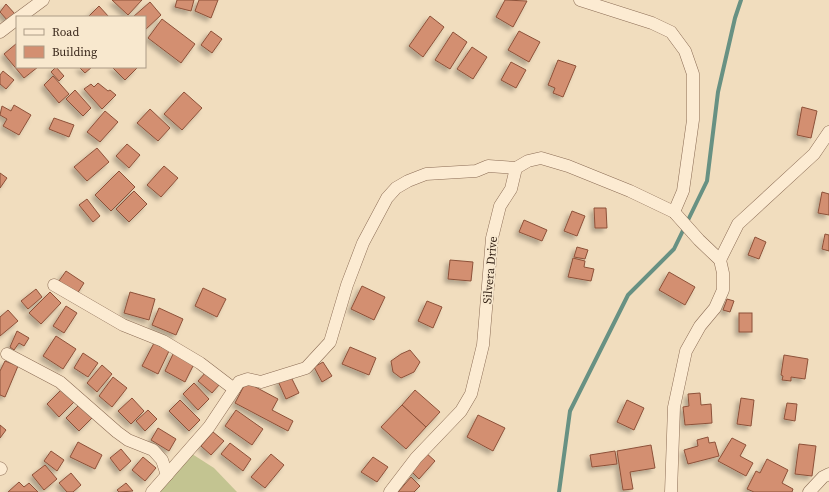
<svg xmlns="http://www.w3.org/2000/svg" width="829" height="492" font-family="'Source Serif 4',serif">
	<defs>
		<filter id="shadow"><feDropShadow dx="-3.5" dy="3.5" stdDeviation="2" flood-color="#0004"/></filter>
	</defs>
	<rect width="100%" height="100%" fill="#f1ddbe"/>
	<path fill="#c3c491" d="M189 452 214 468 237 492H153Z"/>
	<g fill="none" stroke-linecap="round" stroke-linejoin="round">
		<path stroke="#689183" stroke-width="4" d="M559 492 570 411 628 295 674 249 707 181 718 92 735 18 741 0"/>
	</g>
	<g fill="#d38f71" stroke="#8d5139" filter="url(#shadow)">
		<path d="M112 0H142L128 15Z"/>
		<path d="M177 0H194L191 11 175 7Z"/>
		<path d="M199 0H218L211 18 195 11Z"/>
		<path d="M505 0 527 1 513 27 496 17Z"/>
		<path d="M150 2 161 15 145 30V17H133Z"/>
		<path d="M6 4 15 14 8 21 0 12Z"/>
		<path d="M99 6 109 17H88Z"/>
		<path d="M430 16 444 27 423 57 409 46Z"/>
		<path d="M162 19 195 44 181 63 148 38Z"/>
		<path d="M211 31 222 39 212 53 201 45Z"/>
		<path d="M519 31 540 42 529 62 508 50Z"/>
		<path d="M453 32 467 42 450 69 435 60Z"/>
		<path d="M17 43V67H38L24 78 4 54Z"/>
		<path d="M472 47 487 57 473 79 457 69Z"/>
		<path d="M558 60 576 66 563 97 553 93 555 88 548 85Z"/>
		<path d="M511 62 526 70 516 88 501 80Z"/>
		<path d="M56 67 64 76 59 81 51 72Z"/>
		<path d="M79 67H92L85 73Z"/>
		<path d="M112 67H138L125 80Z"/>
		<path d="M3 71 14 80 6 89 0 84V75Z"/>
		<path d="M53 76 69 94 59 103 44 85Z"/>
		<path d="M98 83 108 91 110 90 116 95 102 109 84 89 91 84 94 87Z"/>
		<path d="M75 90 91 108 83 116 66 99Z"/>
		<path d="M184 92 202 108 182 130 164 114Z"/>
		<path d="M14 105 31 115 19 135 3 126 7 119 0 115 2 106 11 111Z"/>
		<path d="M802 107 817 111 811 138 797 135Z"/>
		<path d="M150 109 170 128 158 141 137 123Z"/>
		<path d="M105 111 118 122 100 142 87 132Z"/>
		<path d="M54 118 74 125 69 137 49 129Z"/>
		<path d="M127 144 140 155 129 168 116 156Z"/>
		<path d="M97 148 109 162 87 181 74 167Z"/>
		<path d="M164 166 178 178 161 197 147 185Z"/>
		<path d="M119 171 135 187 111 211 95 195Z"/>
		<path d="M0 173 7 178 0 188Z"/>
		<path d="M134 191 147 204 129 222 116 209Z"/>
		<path d="M822 192 829 194V215L818 213Z"/>
		<path d="M87 199 100 216 93 222 79 205Z"/>
		<path d="M594 208H606L607 228H595Z"/>
		<path d="M572 211 585 216 577 236 564 231Z"/>
		<path d="M524 220 547 230 542 241 519 232Z"/>
		<path d="M825 234 829 235V251L822 249Z"/>
		<path d="M755 237 766 242 759 259 748 255Z"/>
		<path d="M577 247 588 250 585 259 574 257Z"/>
		<path d="M573 258 585 261 584 267 594 269 591 281 568 277Z"/>
		<path d="M450 260 473 262 471 281 448 279Z"/>
		<path d="M66 271 84 283 77 294 59 281Z"/>
		<path d="M669 272 695 287 685 305 659 290Z"/>
		<path d="M362 286 385 297 374 320 351 309Z"/>
		<path d="M203 288 226 299 217 317 195 306Z"/>
		<path d="M36 289 42 297 28 309 21 301Z"/>
		<path d="M50 292 61 303 41 324 29 313Z"/>
		<path d="M130 292 155 299 149 320 124 313Z"/>
		<path d="M727 299 734 301 730 312 723 310Z"/>
		<path d="M427 301 442 307 433 328 418 321Z"/>
		<path d="M66 306 77 313 64 333 53 326Z"/>
		<path d="M159 308 183 319 176 335 152 325Z"/>
		<path d="M8 310 18 321 0 336V317Z"/>
		<rect x="739" y="313" width="13" height="19"/>
		<path d="M17 331 29 338 24 346 19 343 14 350 10 347Z"/>
		<path d="M56 336 76 349 63 369 43 356Z"/>
		<path d="M154 343 169 351 158 374 142 366Z"/>
		<path d="M350 347 376 358 369 375 342 364Z"/>
		<path d="M410 350 420 362 414 372 401 378 393 372 391 361 401 354Z"/>
		<path d="M174 352 195 362 185 382 165 371Z"/>
		<path d="M83 353 98 363 88 377 74 368Z"/>
		<path d="M784 355 808 359 805 379 791 377V381L782 380 783 376 781 375Z"/>
		<path d="M5 361 18 366 5 397 0 395V371Z"/>
		<path d="M323 362 332 376 322 382 314 367Z"/>
		<path d="M102 365 112 374 97 392 87 383Z"/>
		<path d="M206 372 220 384 212 393 198 381Z"/>
		<path d="M290 375 299 393 286 399 278 381Z"/>
		<path d="M113 377 127 388 112 407 99 396Z"/>
		<path d="M246 382 278 399 272 410 293 421 288 431 235 403Z"/>
		<path d="M194 383 209 399 198 410 183 394Z"/>
		<path d="M64 387 76 400 59 417 47 404Z"/>
		<path d="M415 390 440 412 426 427 402 405Z"/>
		<path d="M700 393 701 405 711 404 712 423 685 425 683 407 689 406 688 394Z"/>
		<path d="M132 398 144 411 131 424 118 411Z"/>
		<path d="M741 398 754 400 751 426 737 424Z"/>
		<path d="M180 400 200 420 189 431 169 411Z"/>
		<path d="M627 400 644 408 634 430 617 422Z"/>
		<path d="M81 403 94 416 79 431 66 418Z"/>
		<path d="M787 403 797 404 795 421 784 419Z"/>
		<path d="M402 405 426 427 406 449 381 427Z"/>
		<path d="M148 410 157 419 145 431 136 421Z"/>
		<path d="M236 410 263 429 252 445 225 426Z"/>
		<path d="M478 415 505 428 493 451 467 437Z"/>
		<path d="M0 425 6 430 0 438Z"/>
		<path d="M158 428 176 439 169 451 151 440Z"/>
		<path d="M213 432 224 441 211 455 201 446Z"/>
		<path d="M708 437 709 443 715 442 719 456 688 464 684 450 698 446 697 440Z"/>
		<path d="M732 438 746 445 740 456 753 463 746 476 718 461Z"/>
		<path d="M78 442 102 455 95 469 70 457Z"/>
		<path d="M230 443 251 459 243 471 221 454Z"/>
		<path d="M799 444 816 446 812 476 795 474Z"/>
		<path d="M651 445 655 468 630 472 633 489 623 490 617 451Z"/>
		<path d="M121 449 131 461 120 471 110 458Z"/>
		<path d="M51 451 64 460 57 471 44 461Z"/>
		<path d="M615 451 617 464 592 467 590 455Z"/>
		<path d="M425 452 435 461 419 479 409 469Z"/>
		<path d="M271 454 284 465 265 488 251 477Z"/>
		<path d="M143 457 156 468 145 481 132 470Z"/>
		<path d="M373 457 388 467 377 482 361 472Z"/>
		<path d="M767 459 788 470 782 483 793 489 792 492H754L747 489 756 471 760 473Z"/>
		<path d="M45 465 57 479 44 490 32 475Z"/>
		<path d="M71 473 81 485 73 492H67L59 483Z"/>
		<path d="M411 477 420 486 414 492H398Z"/>
		<path d="M19 482 24 487 29 483 38 492H8Z"/>
		<path d="M126 483 133 491 119 492 117 490Z"/>
	</g>
	<g fill="none" stroke-linecap="round" stroke-linejoin="round">
		<defs>
			<g id="street">
				<path d="M580 0 652 23 671 32 685 51 693 74V120L683 191 674 212"/>
				<path d="M20 17 43 0"/>
				<path d="M0 32 17 19"/>
				<path d="M720 260 738 224 814 154 829 132"/>
				<path d="M54 285 123 325 163 341 200 363 234 389"/>
				<path d="M7 354 60 382 117 432 128 440 153 450 162 460 167 475"/>
				<path d="M0 468 1 469"/>
				<path d="M152 492 209 427 239 382 248 379 261 382 306 368 330 342 347 285 363 243 387 198 396 188 408 181 426 174 476 171 488 166 516 168"/>
				<path d="M390 492 416 458 461 411 471 394 483 345 492 238 500 206 511 189 516 168 528 161 541 158 568 166 630 191 674 212 699 240 720 260 723 273V290L715 308 700 326 686 351 674 407 671 492"/>
				<path d="M809 492 823 477 829 474"/>
			</g>
		</defs>
		<use href="#street" stroke="#8b6c55" stroke-width="13"/>
		<use href="#street" stroke="#fcebd2" stroke-width="12"/>
	</g>
	<g text-anchor="middle" stroke-width="3.5" stroke-linejoin="round" paint-order="stroke">
		<g font-size="12" fill="#39271b" stroke="#f8e8ce">
			<text transform="translate(490 270) rotate(-85)" y="4">Silvera Drive</text>
		</g>
	</g>
	<rect x="16" y="16" width="130" height="52" fill="#f8e8ce" stroke="#ac9b86"/>
	<rect x="24" y="29" width="20" height="6" fill="#fcebd2" stroke="#ac9b86"/>
	<text x="52" y="36" font-size="12" fill="#39271b">Road</text>
	<rect x="24" y="46" width="20" height="12" fill="#d38f71" stroke="#ac9b86"/>
	<text x="52" y="56" font-size="12" fill="#39271b">Building</text>
</svg>
